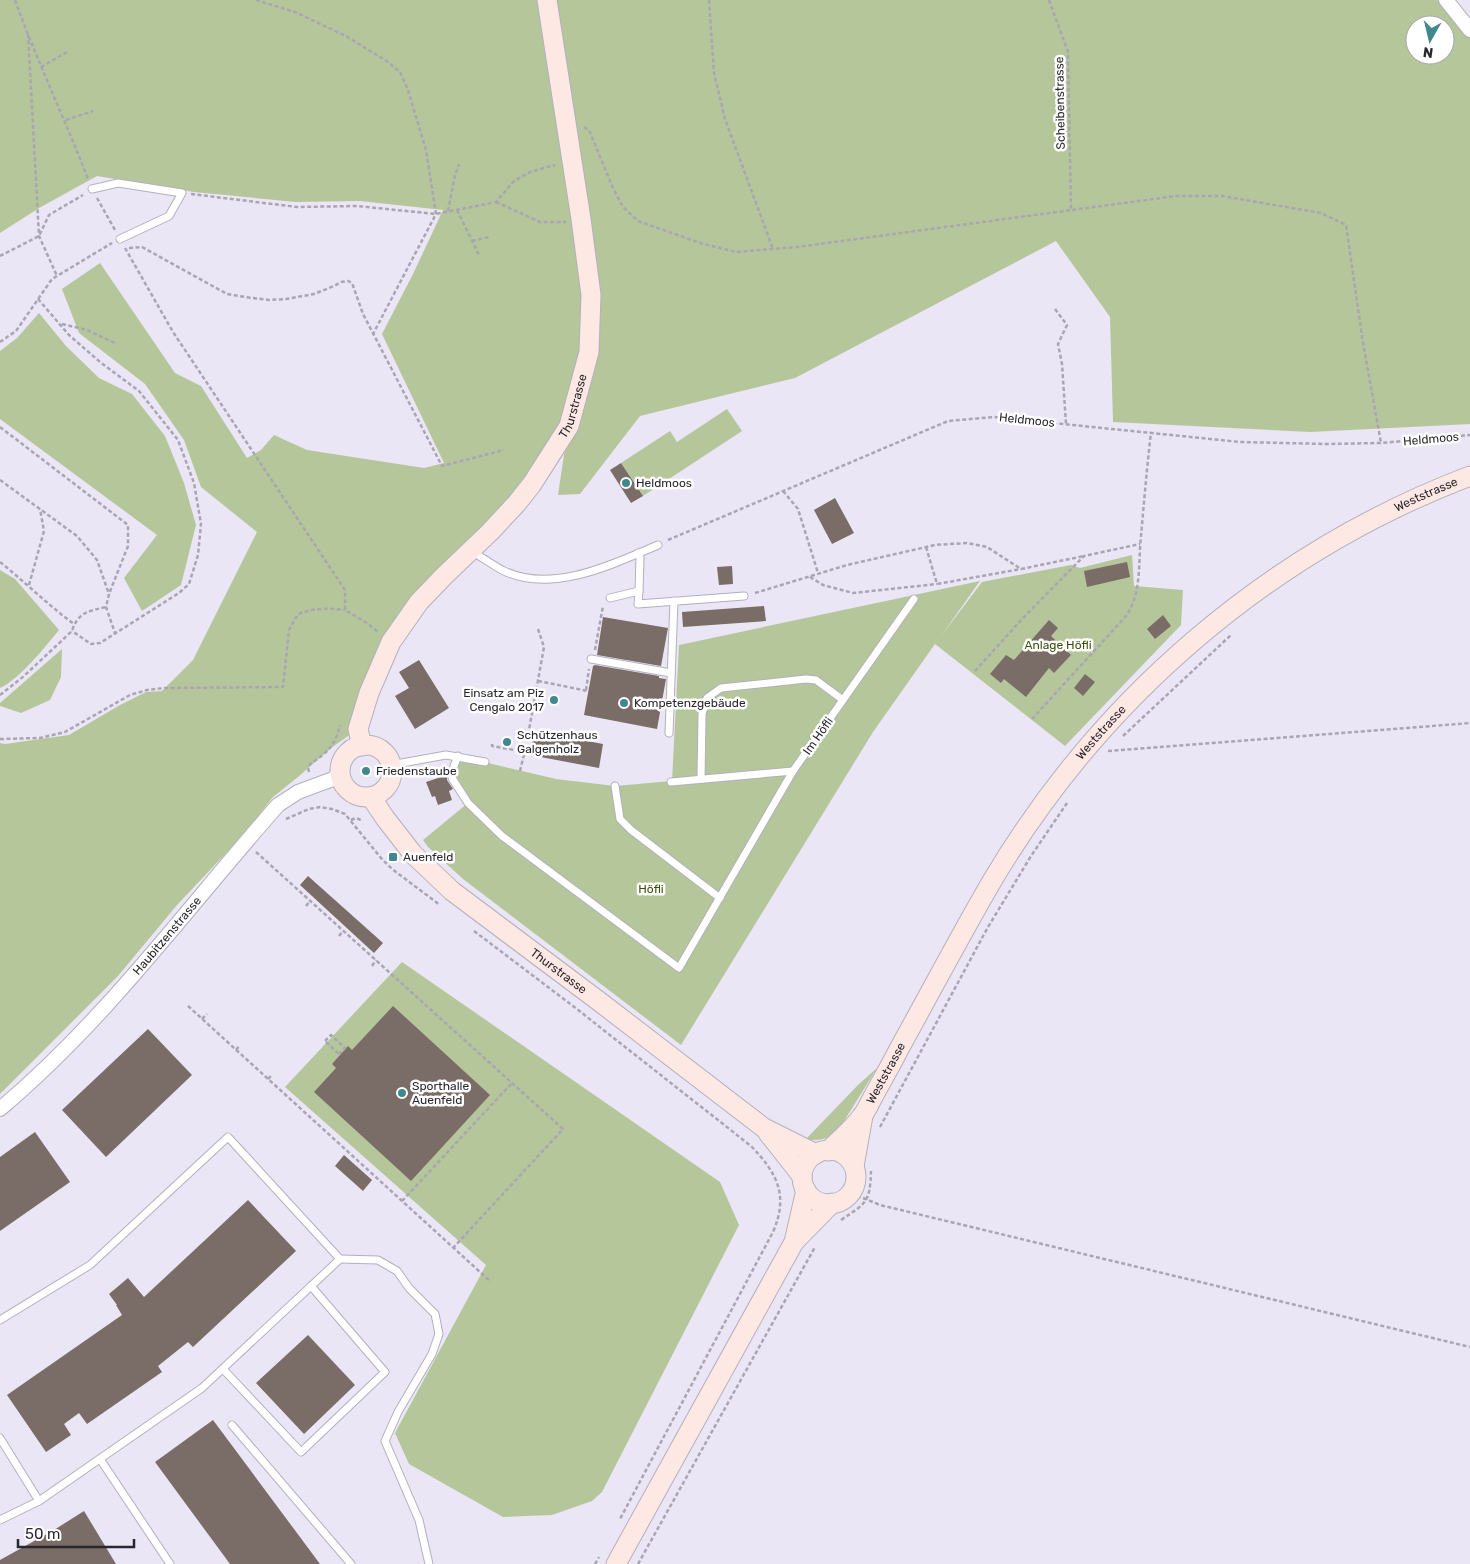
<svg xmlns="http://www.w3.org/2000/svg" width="1470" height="1564" font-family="Rubik,sans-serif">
	<rect width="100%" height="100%" fill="#eae6f5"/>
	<g fill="#b5c69b" fill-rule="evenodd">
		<path d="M0 0H1446L1470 30V424L1310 432 1113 422 1110 317 1056 241 795 378 640 416 580 494 558 495 568 428 532 484 419 602 358 729 331 748 298 777 273 797 245 833 177 905 118 976 0 1094V743L5 744 69 735 120 705 146 692 162 691 193 660 257 532 201 487 184 440 145 384 79 333 62 289 100 263 175 373 201 386 247 458 261 450 274 435 307 450 424 468 444 463 382 334 413 274 443 210 360 201 296 202 194 192 97 176 39 208 0 233ZM1415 25H1445V55H1415Z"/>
		<path d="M39 313 66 346 99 378 132 394 165 436 184 483 196 525 181 585 142 611 124 578 157 535 0 419V351L17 338Z"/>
		<path d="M727 409 742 431 643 496 621 463 670 431 677 442Z"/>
		<path d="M1132 555 1134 586 1183 590 1181 625 1065 746 935 644 873 732 681 1045 463 879 428 847 423 840 468 803 452 778 458 756 556 779 615 786 672 781 679 645 980 581 941 636 982 582 1071 565 1080 568Z"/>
		<path d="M0 570 15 579 59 630C44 648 21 678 0 688Z"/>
		<path d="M62 649 61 677 50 700 21 713 0 706V703Z"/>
		<path d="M402 962 720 1182 739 1225 602 1492 592 1501 552 1515 503 1517 409 1464 395 1433 486 1265 285 1087Z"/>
		<path d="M877 1068 841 1126C831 1138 822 1142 806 1139L858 1085Z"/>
	</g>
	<g fill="#7a6c67">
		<path d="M621 463 643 496 631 503 610 470Z"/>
		<path d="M835 498 854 533 832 544 814 510Z"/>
		<path d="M1127 562 1130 577 1087 587 1084 571Z"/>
		<path d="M732 566 733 584 719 585 717 567Z"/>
		<path d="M764 606 766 621 683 627 682 612Z"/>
		<path d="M1163 615 1171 626 1155 639 1147 629Z"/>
		<path d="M603 617 668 628 661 666 597 655Z"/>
		<path d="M1049 620 1058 628 1051 636 1071 655 1054 673 1049 668 1026 697 1004 679 1001 683 990 674 1006 655 1014 660Z"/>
		<path d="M419 660 449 708 415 729 395 696 409 688 399 672Z"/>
		<path d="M595 665 659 676V678L666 679 657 729 584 715 593 666Z"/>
		<path d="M1085 674 1095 682 1083 696 1074 688Z"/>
		<path d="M534 731 603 744 599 768 530 755Z"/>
		<path d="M447 775V780L453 789 449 791 452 800 438 805 435 796 432 797 426 782Z"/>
		<path d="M308 876 383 943 374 953 300 885Z"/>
		<path d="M393 1006 490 1095 411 1181 314 1092 336 1068 332 1064 348 1046 352 1050Z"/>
		<path d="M148 1029 192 1075 106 1157 62 1110Z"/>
		<path d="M35 1132 70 1182 0 1231V1157Z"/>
		<path d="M344 1155 372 1180 363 1191 335 1166Z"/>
		<path d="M248 1200 296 1251 193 1347 188 1342 158 1366 162 1372 87 1424 79 1413 64 1424 71 1435 46 1452 7 1395 122 1315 116 1305H117L109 1294 128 1278 144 1297Z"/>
		<path d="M308 1335 355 1385 304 1434 256 1383Z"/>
		<path d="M213 1420 320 1564H230L155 1462Z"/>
		<path d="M84 1511 116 1564H0V1560L54 1530Z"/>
	</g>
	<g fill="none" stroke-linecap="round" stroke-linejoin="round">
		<defs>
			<g id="lane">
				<path d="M92 189 118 183 182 193 169 216 120 239"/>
				<path d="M471 551C482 557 492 565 504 571 553 594 613 564 658 545"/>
				<path d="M639 591 638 604 744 596"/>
				<path d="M610 598 639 591 640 557 638 553"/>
				<path d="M591 659 671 673"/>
				<path d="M669 733 674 601"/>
				<path d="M458 756 454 766 452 778 468 803 502 836 679 968 793 771"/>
				<path d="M391 765 446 755 485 762"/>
				<path d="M701 779 702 714 707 698 721 688 806 679 816 680 843 700"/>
				<path d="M671 782 793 771 914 599"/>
				<path d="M615 786 620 819 631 830 720 898"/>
				<path d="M340 1259 378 1260 397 1271 409 1288 435 1314 439 1334 432 1354 398 1412 385 1441 419 1520 429 1564"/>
				<path d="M0 1320 90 1265 228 1137 340 1259 202 1388 39 1501 0 1520"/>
				<path d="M223 1369 301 1452 385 1372 311 1286"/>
				<path d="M232 1425 351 1564"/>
				<path d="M0 1438 39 1501"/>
				<path d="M100 1459 170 1564"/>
			</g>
			<g id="street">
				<path d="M1446 0 1470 30"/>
				<path id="s1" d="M0 1109C106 1020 187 908 278 805L298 792 341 776"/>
			</g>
			<g id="secondary">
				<circle cx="366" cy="771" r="26"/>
				<path id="s2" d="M362 746 358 729 369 693 391 642 419 602 444 576 490 532 517 503 532 484 569 426 589 352 591 295 581 219 547 0"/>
				<path id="s3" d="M371 797 385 818 413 854 452 891 600 1002 764 1128 816 1154"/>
				<path d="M768 1133 802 1176"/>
				<circle cx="829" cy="1177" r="27"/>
				<path id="s4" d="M828 1151C839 1140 853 1129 862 1116 867 1110 870 1102 874 1095 882 1080 891 1065 899 1049 930 993 960 936 992 881 1101 697 1270 552 1470 476"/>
				<path d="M854 1166 863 1116"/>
				<path d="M794 1242 806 1190"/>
				<path d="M616 1564 794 1242 832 1203"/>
			</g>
		</defs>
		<use href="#lane" stroke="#b3b0bd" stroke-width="9"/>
		<use href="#street" stroke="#b3b0bd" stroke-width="16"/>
		<use href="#secondary" stroke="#b3b0bd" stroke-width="21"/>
		<g stroke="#a9a6b2" stroke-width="2.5" stroke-dasharray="4 2.5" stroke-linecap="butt">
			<path d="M15 0C37 61 65 119 88 179"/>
			<path d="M256 0 295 12 346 36 388 62 400 72 408 90 426 150 436 214 373 334"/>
			<path d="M709 0 714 73 725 119 773 249"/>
			<path d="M1049 0 1068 52 1071 210"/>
			<path d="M28 34 39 236 57 276"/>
			<path d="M41 67 67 52"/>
			<path d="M66 120 93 111"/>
			<path d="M584 127 589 130 613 188 623 207 638 221 700 243 736 252 797 247 1176 196H1222L1321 213 1346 225 1363 343 1381 443"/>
			<path d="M191 194 297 207 357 206 436 214 496 202 514 181 530 172 555 165"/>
			<path d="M97 198 115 230"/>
			<path d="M496 202 540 222H566"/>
			<path d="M457 210 479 255"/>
			<path d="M448 211 455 175 459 164"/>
			<path d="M472 241 489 237"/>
			<path d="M125 248 173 332 345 590V610L367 623 378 632"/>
			<path d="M129 248 142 247 227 294 245 297 269 300 286 299 314 294 334 286 341 282 348 281 352 283 363 314 442 466 504 450"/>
			<path d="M0 256 39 236 49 215 83 195"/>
			<path d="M38 299 69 335 100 362 139 391 178 440 194 483 201 524 198 555 189 584 179 593 100 643 91 644 72 631"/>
			<path d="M1055 309 1067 325 1058 344 1062 364 1066 424"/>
			<path d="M62 324 87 330 117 344"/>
			<path d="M0 342 16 331 52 279 112 243"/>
			<path d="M0 427 128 525V546L109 594"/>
			<path d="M0 480 77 536 97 560 109 594 106 607 115 633"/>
			<path d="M783 491 798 509 818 573"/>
			<path d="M668 540 948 421 994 417 1240 442 1327 444 1381 443 1470 435"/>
			<path d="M926 547 937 584 1021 569"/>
			<path d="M0 562C25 582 48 605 74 624"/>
			<path d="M810 577 823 585 853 593 937 584"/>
			<path d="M29 585 44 531 40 509"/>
			<path d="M755 593 847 565 935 545 967 543 987 547 1021 569 1084 556"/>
			<path d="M595 650 603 606"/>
			<path d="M975 671 1023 618 1084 556 1140 544"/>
			<path d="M538 681 588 691"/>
			<path d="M586 690 589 669"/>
			<path d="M0 695 24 676 72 631C78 612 89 611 106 607"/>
			<path d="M1032 719 1127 615C1142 590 1138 564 1141 536 1144 502 1147 467 1151 432"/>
			<path d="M1123 736 1231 635"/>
			<path d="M0 739 40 738 65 732 130 695 147 690 165 688 283 687 289 630 298 614C313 608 328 608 345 610"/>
			<path d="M527 741 544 647 538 629"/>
			<path d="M492 744V746L525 752"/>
			<path d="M1108 751 1470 723"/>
			<path d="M520 771 525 750"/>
			<path d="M309 772 308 768 310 764C328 752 335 746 340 725"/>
			<path d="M286 819 309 809 320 807 332 809 345 814 381 858 392 869 440 905"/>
			<path d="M351 820 356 818 363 821"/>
			<path d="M256 852 563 1129 453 1248"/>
			<path d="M306 906 310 901"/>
			<path d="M474 931 573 1006 751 1146C777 1173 789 1195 773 1232L620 1519"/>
			<path d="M339 936 343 931"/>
			<path d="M372 966 376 960"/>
			<path d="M188 1006 491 1282"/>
			<path d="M202 1019 207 1014"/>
			<path d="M325 1041 331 1035 345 1048 339 1054"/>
			<path d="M326 1042 340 1055"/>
			<path d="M236 1050 240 1045"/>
			<path d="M268 1079 272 1075"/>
			<path d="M880 1127 988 927 1031 856 1067 803"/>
			<path d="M851 1193 880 1205 1470 1347"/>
			<path d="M402 1201 512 1083"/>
			<path d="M841 1220C866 1203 870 1203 871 1171"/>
			<path d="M595 1564 599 1557"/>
			<path d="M638 1564 815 1247"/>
		</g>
		<use href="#lane" stroke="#fff" stroke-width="7"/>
		<use href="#street" stroke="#fff" stroke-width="14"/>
		<use href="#secondary" stroke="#fee8e4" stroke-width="19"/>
	</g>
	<g fill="#40888e" stroke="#fff" stroke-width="2">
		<circle cx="626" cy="483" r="5"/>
		<circle cx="554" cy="700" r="5"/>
		<circle cx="624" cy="703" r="5"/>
		<circle cx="507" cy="742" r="5"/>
		<circle cx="366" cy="771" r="5"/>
		<rect x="388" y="852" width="10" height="10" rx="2.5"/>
		<circle cx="402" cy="1093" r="5"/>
	</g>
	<g text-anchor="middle" stroke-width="5" stroke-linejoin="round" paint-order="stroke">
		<g font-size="12" fill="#29272d" stroke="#fff">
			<text transform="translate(1060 103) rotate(-91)" y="4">Scheibenstrasse</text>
			<text dy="4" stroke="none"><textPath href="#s2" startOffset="412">Thurstrasse</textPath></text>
			<text transform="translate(1027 420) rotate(6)" y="4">Heldmoos</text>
			<text transform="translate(1431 439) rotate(-5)" y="4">Heldmoos</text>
			<text dy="4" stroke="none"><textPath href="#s4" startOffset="908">Weststrasse</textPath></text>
			<text dy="4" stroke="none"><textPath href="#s4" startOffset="502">Weststrasse</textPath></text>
			<text transform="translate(818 736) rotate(-55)" y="4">Im Höfli</text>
			<text dy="4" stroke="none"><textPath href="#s1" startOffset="241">Haubitzenstrasse</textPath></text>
			<text dy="4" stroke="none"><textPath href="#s3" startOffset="258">Thurstrasse</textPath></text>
			<text dy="4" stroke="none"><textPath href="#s4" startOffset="98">Weststrasse</textPath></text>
		</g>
		<g font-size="12" fill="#29272d" stroke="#fff" text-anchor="start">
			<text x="636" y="487">Heldmoos</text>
			<text x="544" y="697" text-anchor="end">Einsatz am Piz<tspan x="544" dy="14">Cengalo 2017</tspan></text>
			<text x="634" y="707">Kompetenzgebäude</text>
			<text x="517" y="739">Schützenhaus<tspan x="517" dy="14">Galgenholz</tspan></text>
			<text x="376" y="775">Friedenstaube</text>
			<text x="403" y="861">Auenfeld</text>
			<text x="412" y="1090">Sporthalle<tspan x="412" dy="14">Auenfeld</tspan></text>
		</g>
		<g font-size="12" fill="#3a4f0a" stroke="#fff">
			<text x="1058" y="649">Anlage Höfli</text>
			<text x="651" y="893">Höfli</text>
		</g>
	</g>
	<g transform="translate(1430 40) rotate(188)"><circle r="24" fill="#ffffff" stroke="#a9a9ab"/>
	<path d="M0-4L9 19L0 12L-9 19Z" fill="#40888e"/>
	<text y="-8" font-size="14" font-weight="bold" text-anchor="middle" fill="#29272d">N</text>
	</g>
	<path d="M18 1539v8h116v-8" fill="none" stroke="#29272d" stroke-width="2.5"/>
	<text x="25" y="1539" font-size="15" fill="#29272d" stroke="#ffffff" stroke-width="4" paint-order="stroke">50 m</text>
</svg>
